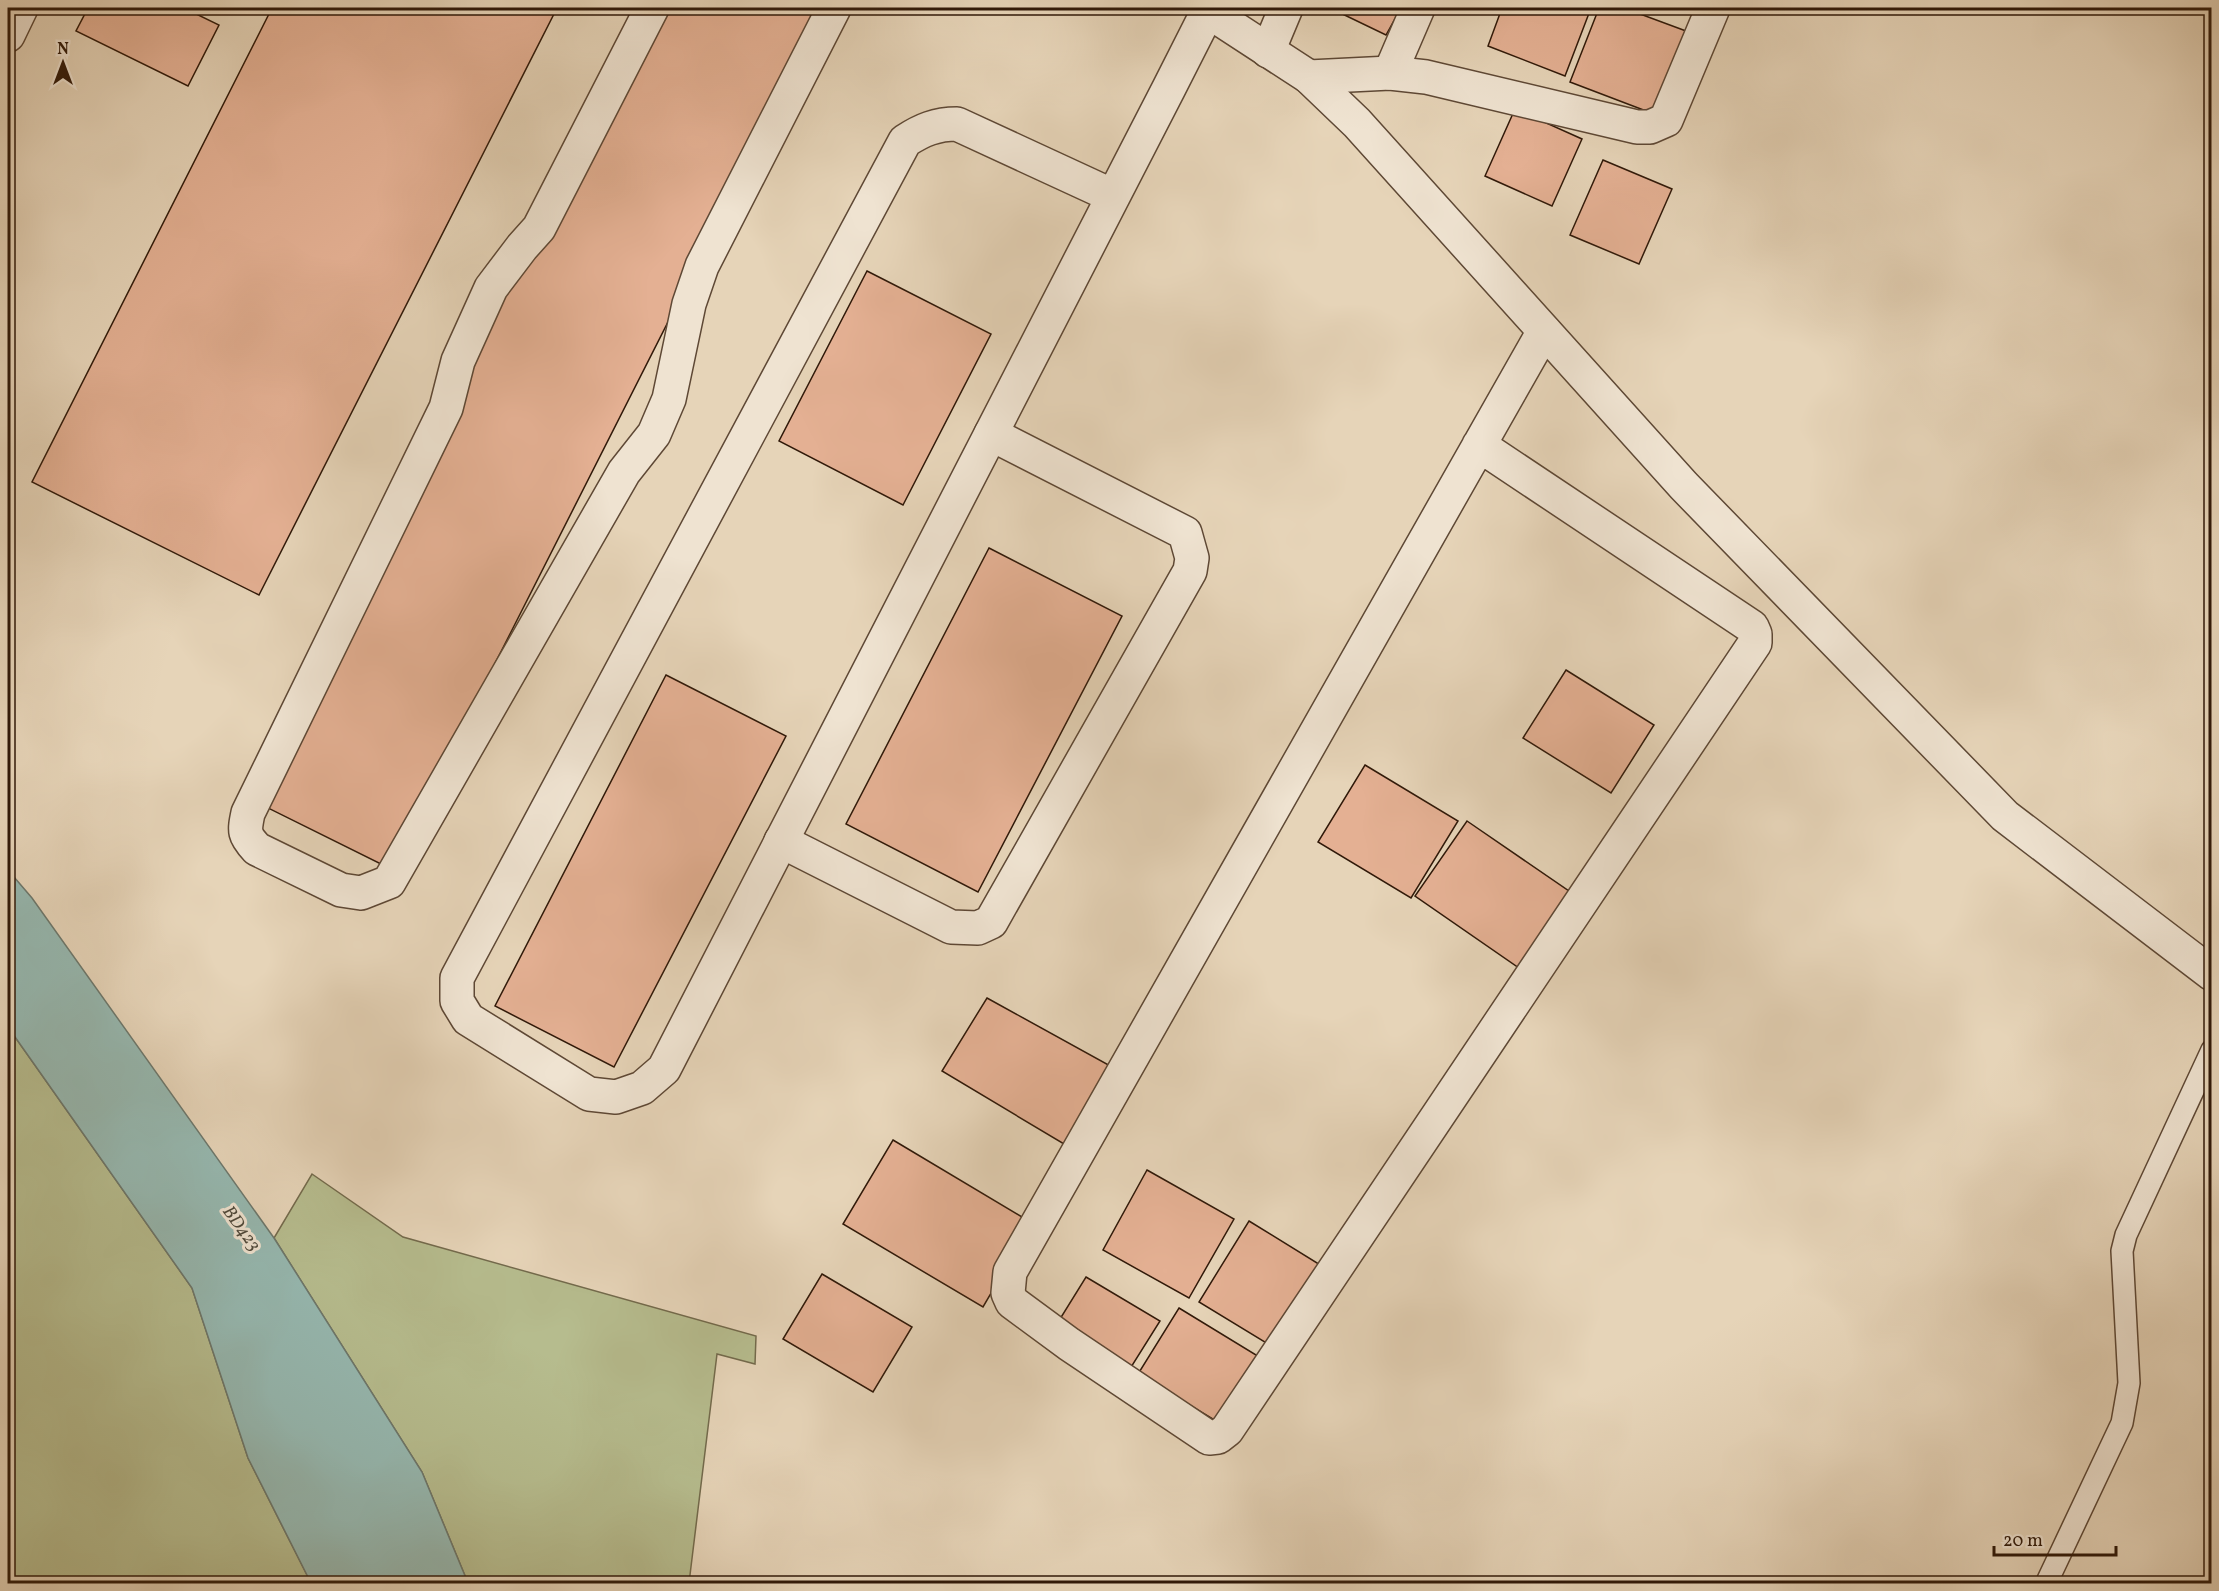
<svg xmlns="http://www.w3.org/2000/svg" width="2219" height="1591" font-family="Vollkorn,serif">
	<rect width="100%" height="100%" fill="#e6d4b8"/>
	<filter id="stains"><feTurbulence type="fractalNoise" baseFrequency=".00333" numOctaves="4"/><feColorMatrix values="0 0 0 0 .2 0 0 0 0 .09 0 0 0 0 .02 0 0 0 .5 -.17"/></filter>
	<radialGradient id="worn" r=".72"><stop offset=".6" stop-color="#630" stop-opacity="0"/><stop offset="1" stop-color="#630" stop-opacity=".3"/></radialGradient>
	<g fill="#b6bc8e" stroke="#736a4c" stroke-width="1.5">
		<path d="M8 1027 192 1288 248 1458 311 1583H8Z"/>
		<path d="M312 1174 403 1237 756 1336 755 1364 717 1354 689 1583H468L422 1472 274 1238Z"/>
	</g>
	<path fill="#96b8b0" stroke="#6d786d" stroke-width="1.5" d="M8 870 32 898 274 1238 422 1472 468 1583H311L248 1458 192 1288 8 1027Z"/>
	<g fill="#e4b093" stroke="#301909" stroke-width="1.5">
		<path d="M88 8H184L219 25 188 86 76 31Z"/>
		<path d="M272 8H557L259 595 32 482Z"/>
		<path d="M651 8H827L391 869 250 799Z"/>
		<path d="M1330 8H1401L1386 35Z"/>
		<path d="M1502 8H1591L1565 76 1488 46Z"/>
		<path d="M1599 8H1624L1686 31 1654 114 1570 82Z"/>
		<path d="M1515 109 1582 139 1552 206 1485 176Z"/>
		<path d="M1603 160 1672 189 1639 264 1570 235Z"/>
		<path d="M867 271 991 334 903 505 779 441Z"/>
		<path d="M989 548 1122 616 978 892 846 824Z"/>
		<path d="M1566 670 1654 725 1611 793 1523 738Z"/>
		<path d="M666 675 786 736 614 1067 495 1006Z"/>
		<path d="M1365 765 1458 821 1411 898 1318 842Z"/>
		<path d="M1467 821 1582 900 1529 975 1415 896Z"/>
		<path d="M987 998 1114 1068 1064 1144 942 1071Z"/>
		<path d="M893 1140 1032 1223 983 1307 843 1224Z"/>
		<path d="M1147 1170 1234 1219 1189 1298 1103 1250Z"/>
		<path d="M1249 1221 1322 1266 1273 1347 1199 1302Z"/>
		<path d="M822 1274 912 1327 873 1392 783 1339Z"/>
		<path d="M1086 1277 1160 1321 1128 1372 1055 1327Z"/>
		<path d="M1179 1308 1261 1358 1221 1424 1138 1374Z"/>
	</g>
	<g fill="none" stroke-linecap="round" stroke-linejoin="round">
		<defs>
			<path id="lane" d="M2046 1584 2122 1423 2129 1383 2122 1251 2126 1235 2212 1050"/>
			<g id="street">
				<path d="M652 8 539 228 522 247 491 288 458 361 446 408 248 813C244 832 244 835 257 849L341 890 361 893 389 882 624 472 654 434 669 399 689 304 702 266 834 8"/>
				<path d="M1203 8 1309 77 1357 123 1684 486 2005 816 2212 974"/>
				<path d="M8 35 21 8"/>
				<path d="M1268 51 1286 8"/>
				<path d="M1390 73 1418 8"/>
				<path d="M1309 77 1390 73 1426 77 1637 127H1650L1666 120 1713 8"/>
				<path d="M1113 196 957 124C936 124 922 130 905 141L457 978V1001L468 1019 589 1094 616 1097 642 1088 664 1069 1169 88 1208 11"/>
				<path d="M1479 445 1752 627 1755 634V643L1227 1430 1218 1437 1209 1438 1069 1344 1012 1302 1008 1293 1010 1272 1544 331"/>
				<path d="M781 841 951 927 978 928 991 922 1190 571 1192 558 1185 533 991 434"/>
			</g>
		</defs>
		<use href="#lane" stroke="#5e4835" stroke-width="24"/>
		<use href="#street" stroke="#5e4835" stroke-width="36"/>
		<use href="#lane" stroke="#efe3d1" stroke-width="21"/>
		<use href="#street" stroke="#efe3d1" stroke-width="33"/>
	</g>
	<g text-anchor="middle" stroke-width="6" stroke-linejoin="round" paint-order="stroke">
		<g font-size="18" font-style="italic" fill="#4f493b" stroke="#efe3d1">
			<text transform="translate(242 1228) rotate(54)" y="6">BD423</text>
		</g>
	</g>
	<rect width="2219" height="1591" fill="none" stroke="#e6d4b8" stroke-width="30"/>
	<rect x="9" y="9" width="2201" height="1573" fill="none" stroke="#301909" stroke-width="3"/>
	<rect x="15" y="15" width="2189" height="1561" fill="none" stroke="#301909" stroke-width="1.5"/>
	<g transform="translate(63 63)" stroke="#efe3d1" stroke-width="4.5" paint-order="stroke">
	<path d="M0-4.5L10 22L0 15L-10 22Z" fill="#301909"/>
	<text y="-9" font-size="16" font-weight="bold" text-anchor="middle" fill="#301909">N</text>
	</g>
	<path d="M1994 1546v9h122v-9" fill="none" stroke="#301909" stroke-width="3"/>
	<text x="2003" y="1546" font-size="18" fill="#301909" stroke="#efe3d1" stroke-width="4.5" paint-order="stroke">20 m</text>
	<rect width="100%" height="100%" filter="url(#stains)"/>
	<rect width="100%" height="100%" fill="url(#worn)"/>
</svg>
